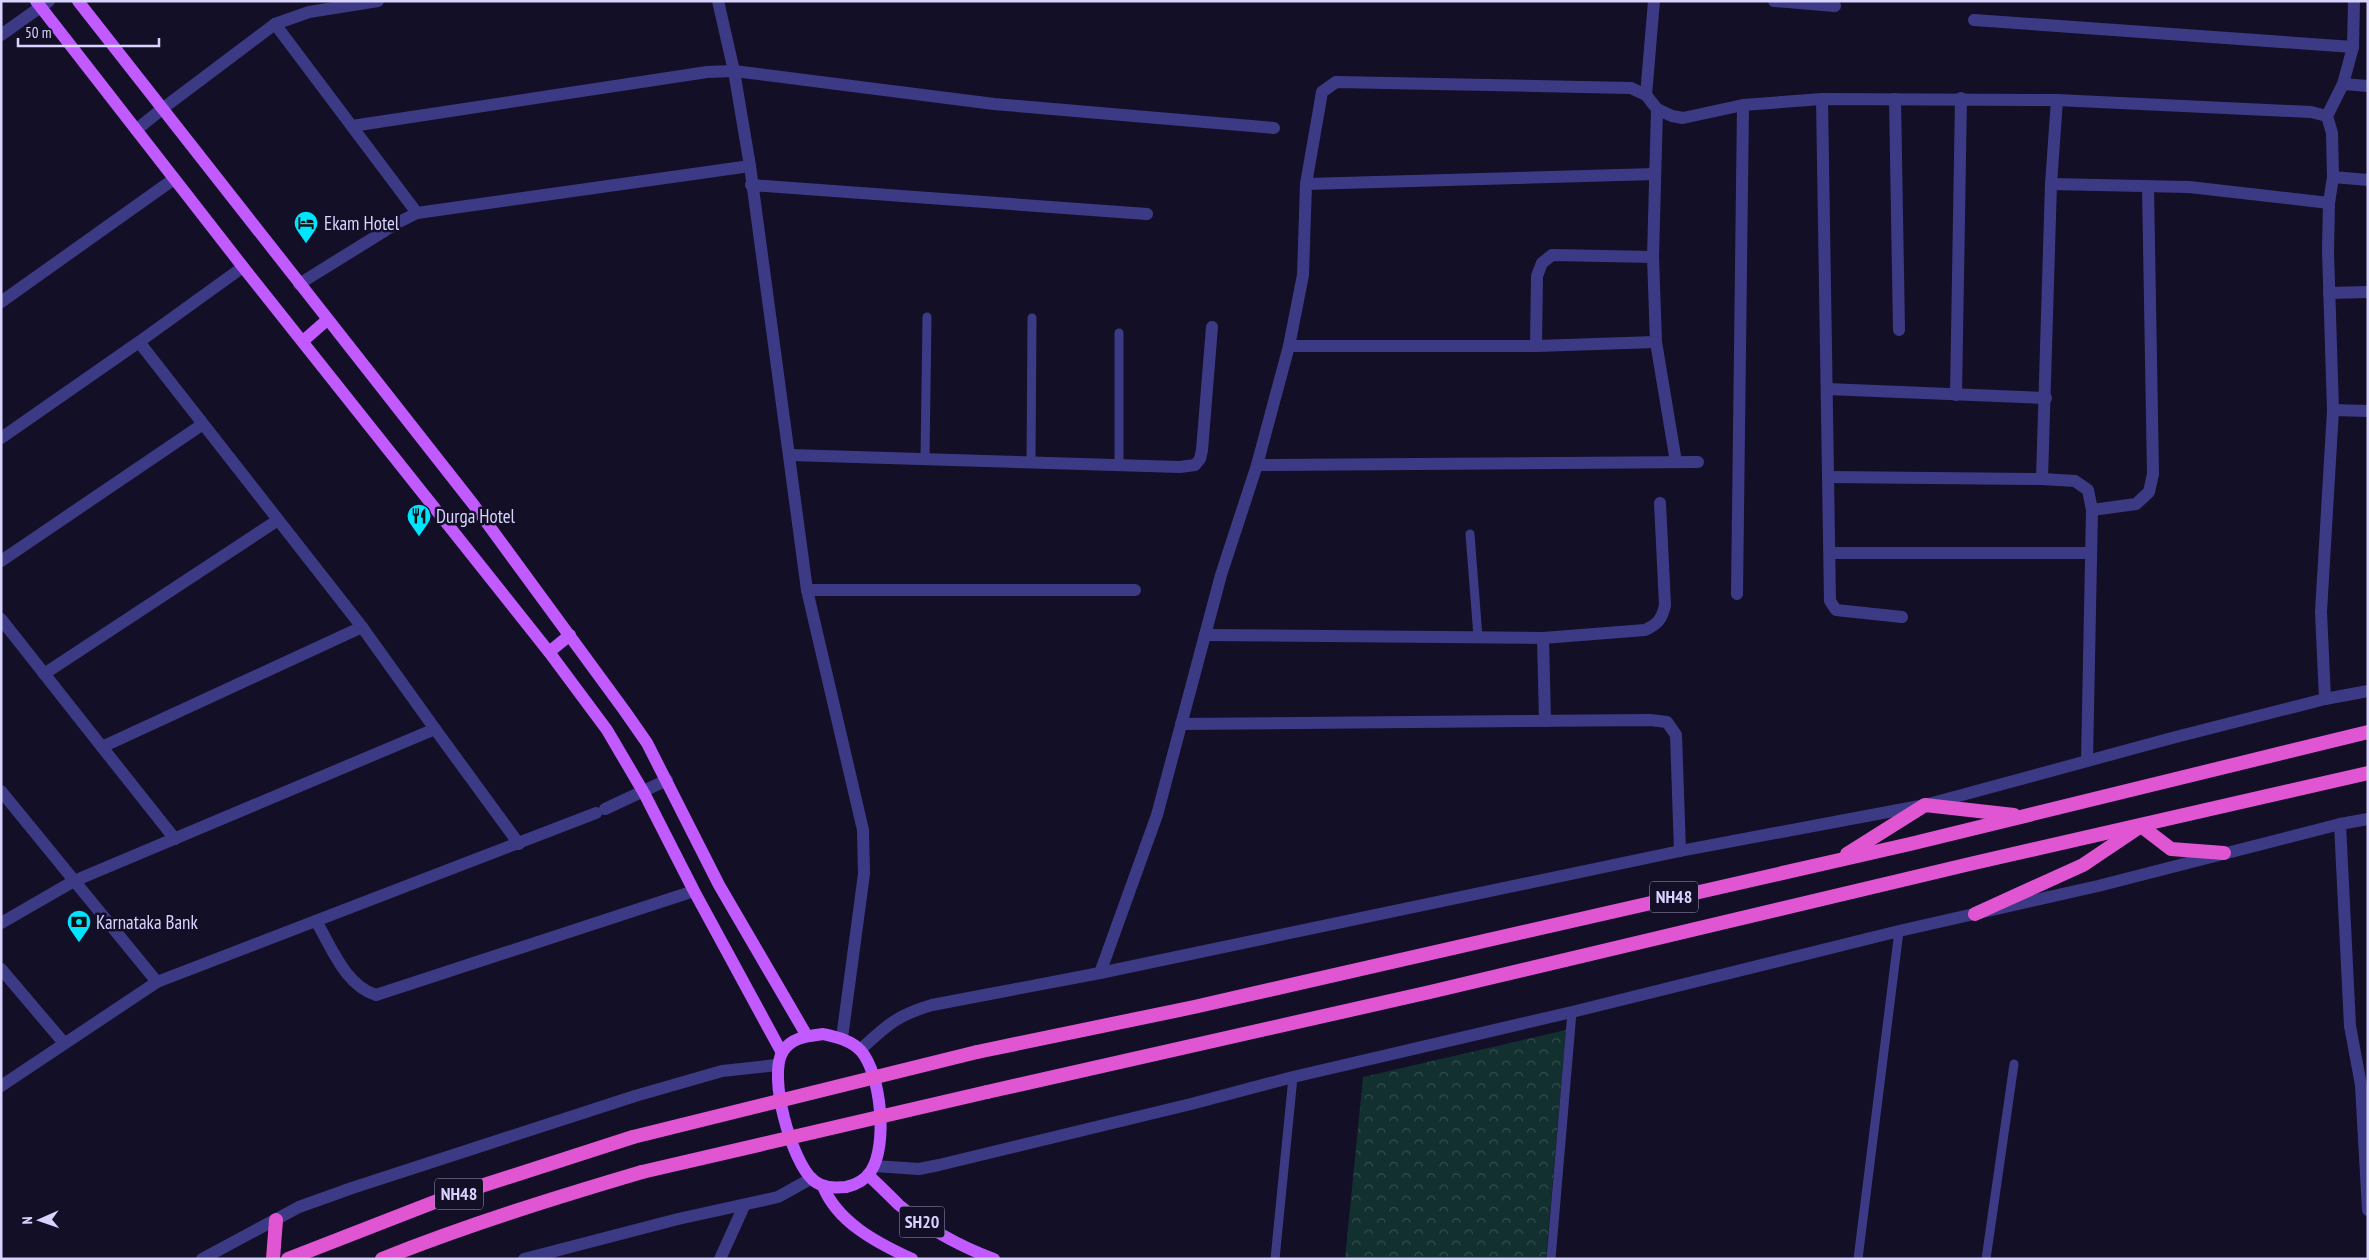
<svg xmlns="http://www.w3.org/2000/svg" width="2369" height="1260" font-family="'PT Sans Narrow',sans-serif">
	<defs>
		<pattern id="forest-crowns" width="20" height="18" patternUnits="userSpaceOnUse" patternTransform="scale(1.25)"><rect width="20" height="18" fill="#12302f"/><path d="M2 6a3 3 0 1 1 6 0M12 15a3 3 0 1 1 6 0" fill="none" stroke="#344d4e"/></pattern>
	</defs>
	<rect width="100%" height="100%" fill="#130f26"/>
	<path fill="url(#forest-crowns)" d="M1566 1030 1546 1259H1345L1363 1077Z"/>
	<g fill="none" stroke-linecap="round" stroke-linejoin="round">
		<g stroke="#3d3a85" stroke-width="9">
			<path d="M1119 333V465"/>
			<path d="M925 459 927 317"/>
			<path d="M1031 462 1032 318"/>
			<path d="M1470 534 1478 637"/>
			<path d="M1275 1259 1293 1077"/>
			<path d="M1551 1259 1572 1012"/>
			<path d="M1858 1259 1899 931"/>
			<path d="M1986 1259 2014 1064"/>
		</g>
		<g stroke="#3d3a85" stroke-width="12">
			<path d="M718 1 734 71 750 166 807 590 863 830 864 874 842 1038"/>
			<path d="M1774 1 1835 6"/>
			<path d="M1974 20 2353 47"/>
			<path d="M275 24 417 213"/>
			<path d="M1 35 49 1"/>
			<path d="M2343 84 2368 86"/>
			<path d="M1646 95 1654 1"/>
			<path d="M1822 99 1830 601 1836 610 1902 617"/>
			<path d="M1895 99 1899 330"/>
			<path d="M1657 109 1653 257 1656 342 1676 462"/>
			<path d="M352 126 707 72 734 71 994 104 1274 128"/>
			<path d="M136 130 162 109 275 24 309 12 378 1"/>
			<path d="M2333 177 2368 180"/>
			<path d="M1306 184 1655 174"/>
			<path d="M2051 184 2189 187 2329 203"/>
			<path d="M751 185 1147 214"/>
			<path d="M243 267 139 342 362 627"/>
			<path d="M299 284 399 222 417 213 750 166"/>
			<path d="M2329 293 2368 292"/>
			<path d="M1 302 174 179"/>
			<path d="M1289 346H1536L1656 342"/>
			<path d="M1536 346 1537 276 1542 263 1552 255 1653 257"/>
			<path d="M1827 389 2046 398"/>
			<path d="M1956 395 1961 98"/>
			<path d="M2333 410 2368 411"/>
			<path d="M1 438 139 342"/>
			<path d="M790 455 1180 467 1195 465 1200 459 1202 450 1212 327"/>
			<path d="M1257 465 1698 462"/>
			<path d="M1829 477 2042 479 2075 481 2088 490 2092 510 2087 760"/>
			<path d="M2042 479 2051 184 2057 100"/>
			<path d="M2092 510 2136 504 2149 492 2153 474 2148 187"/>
			<path d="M1830 553H2091"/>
			<path d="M1 561 203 424"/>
			<path d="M807 590H1135"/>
			<path d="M1737 594 1743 105"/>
			<path d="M1 619 102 747"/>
			<path d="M1205 635 1543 638 1645 630C1658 624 1662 619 1665 605L1660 503"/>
			<path d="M1543 638 1545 721"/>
			<path d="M44 674 278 520"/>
			<path d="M2325 699 2321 612 2333 410 2328 251 2329 203 2333 177 2332 133 2327 116 2343 84 2353 47 2354 1"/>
			<path d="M1181 724 1650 720 1667 722 1676 735 1680 851"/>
			<path d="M1 791 157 982 596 813"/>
			<path d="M605 809 667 780"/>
			<path d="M2340 824 2350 1026 2361 1085 2368 1210"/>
			<path d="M175 839 102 747 362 627 435 729"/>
			<path d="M316 921C332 948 345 985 376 995L694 891"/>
			<path d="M1 923 74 881 435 729 519 844"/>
			<path d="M1 969 64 1043"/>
			<path d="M1100 973 1157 815 1221 575 1257 465 1289 346 1303 275 1306 184 1322 92 1336 82 1631 88 1646 95 1657 109 1672 116 1683 118 1743 105 1822 99 2057 100 2311 112 2327 116"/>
			<path d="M1 1086 157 982"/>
			<path d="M720 1259 744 1206"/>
		</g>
		<g stroke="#3d3a85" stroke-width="12">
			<path d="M860 1050C886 1026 897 1015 932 1005L1100 973 1680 851 1925 805 2172 738 2325 699 2368 691"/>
			<path d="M874 1166 919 1169 939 1165 1191 1104 1293 1077 1572 1012 1899 931 2098 886 2340 824 2368 819"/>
			<path d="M202 1259 299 1207 352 1188 635 1096 722 1071 777 1065"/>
			<path d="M524 1259 678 1219 778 1197 812 1178"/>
		</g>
		<g stroke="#c25bff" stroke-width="12">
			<path d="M36 1 243 267 549 652 607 730 644 793 694 891 782 1053"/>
			<path d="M78 1 473 504 624 710 647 743 719 885 807 1036"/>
			<path d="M303 341 327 320"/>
			<path d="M549 652 570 635"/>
			<path d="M823 1034C836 1037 851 1040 861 1051 881 1074 888 1145 871 1171 865 1180 856 1185 846 1187 833 1188 823 1188 813 1180 792 1162 767 1076 783 1051 792 1037 808 1036 823 1034Z"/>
			<path d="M868 1175C879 1185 889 1195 899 1205 928 1229 959 1246 994 1259"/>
			<path d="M823 1186C837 1222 877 1243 912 1259"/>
		</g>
		<g stroke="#e055d1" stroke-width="14">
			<path d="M1847 854 1925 805 2014 815"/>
			<path d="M1975 914 2083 865 2141 826 2171 849 2224 853"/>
			<path d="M977 1052 1194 1007 1910 844 2368 732"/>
			<path d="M987 1092 1430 992 1974 863 2368 773"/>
			<path d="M273 1259 276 1220"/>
			<path d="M288 1259 450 1196 633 1137"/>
			<path d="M382 1259C467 1225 554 1198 642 1172"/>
		</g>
		<g stroke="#e055d1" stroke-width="14">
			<path d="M633 1137 977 1052"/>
			<path d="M642 1172 987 1092"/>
		</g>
	</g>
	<defs>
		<symbol id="hotel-pin" viewBox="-11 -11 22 30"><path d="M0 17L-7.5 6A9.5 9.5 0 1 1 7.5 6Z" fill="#00e5ff" stroke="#130f26"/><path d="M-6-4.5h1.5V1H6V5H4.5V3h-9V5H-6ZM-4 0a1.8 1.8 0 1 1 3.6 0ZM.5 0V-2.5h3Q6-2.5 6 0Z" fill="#111"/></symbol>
		<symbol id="restaurant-pin" viewBox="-11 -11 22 30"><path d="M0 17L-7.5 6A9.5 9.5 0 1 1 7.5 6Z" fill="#00e5ff" stroke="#130f26"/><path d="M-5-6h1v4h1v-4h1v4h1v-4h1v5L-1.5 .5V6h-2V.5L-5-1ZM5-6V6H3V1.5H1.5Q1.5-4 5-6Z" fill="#111"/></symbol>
		<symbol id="bank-pin" viewBox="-11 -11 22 30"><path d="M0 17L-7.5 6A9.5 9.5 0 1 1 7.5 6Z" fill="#00e5ff" stroke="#130f26"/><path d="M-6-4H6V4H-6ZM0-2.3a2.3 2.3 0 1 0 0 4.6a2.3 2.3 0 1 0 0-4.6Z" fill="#111"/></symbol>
	</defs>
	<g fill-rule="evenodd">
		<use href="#hotel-pin" x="292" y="209" width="28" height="38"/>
		<use href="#restaurant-pin" x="405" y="502" width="28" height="38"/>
		<use href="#bank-pin" x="65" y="908" width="28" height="38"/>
	</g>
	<g text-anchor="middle" stroke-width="5" stroke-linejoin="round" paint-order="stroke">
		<g fill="#130f26" stroke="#9e99be" stroke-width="1">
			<rect x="1650" y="881.5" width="48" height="31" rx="4"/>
			<rect x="435" y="1178.5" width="48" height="31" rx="4"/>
			<rect x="899.5" y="1206.5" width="45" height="31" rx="4"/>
		</g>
		<g font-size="18" font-weight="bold" fill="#d9d4ff">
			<text x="1674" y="903">NH48</text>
			<text x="459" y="1200">NH48</text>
			<text x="922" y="1228">SH20</text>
		</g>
		<g font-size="19" fill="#d9d4ff" stroke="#130f26" text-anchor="start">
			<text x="324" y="230">Ekam Hotel</text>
			<text x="436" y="523">Durga Hotel</text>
			<text x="96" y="929">Karnataka Bank</text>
		</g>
	</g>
	<rect width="2369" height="1260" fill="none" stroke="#d9d4ff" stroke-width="5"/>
	<g transform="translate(40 1220) rotate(268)" stroke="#130f26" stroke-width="4" paint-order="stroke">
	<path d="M0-4L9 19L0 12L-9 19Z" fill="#d9d4ff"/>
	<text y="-8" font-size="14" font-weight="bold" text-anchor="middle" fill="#d9d4ff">N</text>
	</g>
	<path d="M18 38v8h141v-8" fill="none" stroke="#d9d4ff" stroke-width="2.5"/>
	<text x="25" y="38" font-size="15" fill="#d9d4ff" stroke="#130f26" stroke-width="4" paint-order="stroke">50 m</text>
</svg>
